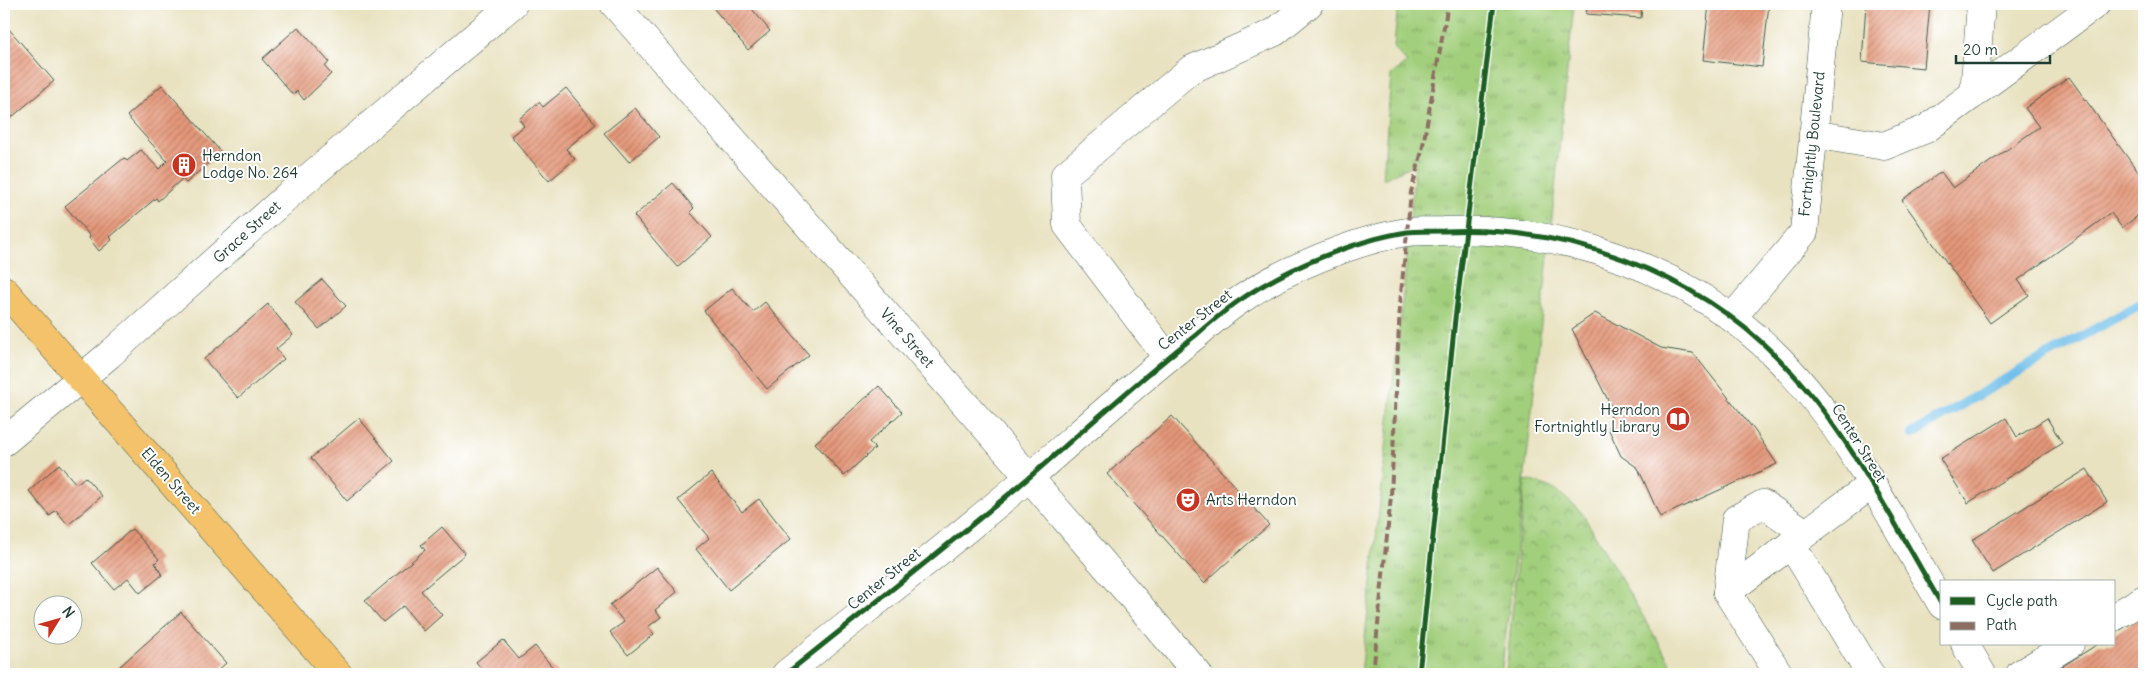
<svg xmlns="http://www.w3.org/2000/svg" width="2148" height="678" font-family="Delius,sans-serif">
	<defs>
		<pattern id="grass-tufts" width="24" height="20" patternUnits="userSpaceOnUse" patternTransform="scale(1.25)"><rect width="24" height="20" fill="#a2cf7c"/><path d="M3 7l-1-3M5 7V3M7 7l1-3M15 17l-1-3M17 17v-4M19 17l1-3" fill="none" stroke="#83a966"/></pattern>
		<pattern id="park-crowns" width="20" height="18" patternUnits="userSpaceOnUse" patternTransform="scale(1.25)"><rect width="20" height="18" fill="#a2cf7c"/><path d="M2 6a3 3 0 1 1 6 0M12 15a3 3 0 1 1 6 0" fill="none" stroke="#83a966"/></pattern>
		<pattern id="building-hatch" width="6" height="6" patternUnits="userSpaceOnUse" patternTransform="scale(1.25)"><rect width="6" height="6" fill="#e59779"/><path d="M-1 1l2-2M0 6l6-6M5 7l2-2" fill="none" stroke="#b97c64"/></pattern>
	</defs>
	<rect width="100%" height="100%" fill="#fff"/>
	<filter id="ink" filterUnits="userSpaceOnUse"><feTurbulence type="fractalNoise" baseFrequency=".02" numOctaves="2"/><feDisplacementMap in="SourceGraphic" scale="10" xChannelSelector="R" yChannelSelector="G"/><feConvolveMatrix kernelMatrix="1 2 1 2 8 2 1 2 1" color-interpolation-filters="sRGB"/></filter>
	<filter id="wash" filterUnits="userSpaceOnUse"><feTurbulence type="fractalNoise" baseFrequency=".0096" numOctaves="4" result="noise"/><feDisplacementMap in="SourceGraphic" scale="20" xChannelSelector="R" yChannelSelector="G"/><feGaussianBlur stdDeviation="1.12" result="paint"/><feColorMatrix in="noise" values="0 0 0 0 0 0 0 0 0 0 0 0 0 0 0 0 0 1.4 0 .05"/><feComposite in="paint" operator="in"/></filter>
	<g filter="url(#wash)">
		<rect width="100%" height="100%" fill="#e9e2c1"/>
		<path fill="url(#grass-tufts)" stroke="#608658" d="M1398 4H1574L1528 449 1501 674H1361L1405 276 1415 164 1383 179 1391 75 1407 63 1394 48Z"/>
		<path fill="url(#park-crowns)" stroke="#608658" d="M1525 480C1553 485 1562 494 1582 513L1677 674H1506Z"/>
		<g fill="none" stroke-linecap="round" stroke-linejoin="round">
			<path stroke="#6fbfea" stroke-width="10" d="M1912 434 2023 369 2144 302"/>
		</g>
		<g id="blocks">
			<g fill="url(#building-hatch)">
				<path d="M710 4H748L770 31 748 50Z"/>
				<path d="M1587 4H1642L1641 18 1586 14Z"/>
				<path d="M1709 4H1769L1762 67 1703 60Z"/>
				<path d="M1866 4H1930L1924 68 1862 62Z"/>
				<path d="M298 27 329 62 325 67 331 74 304 100 297 91 293 95 262 59Z"/>
				<path d="M8 28 54 81 4 124V32Z"/>
				<path d="M2069 77 2144 180V211L2122 228 2111 213 2018 280 2029 295 1990 323 1902 200 1941 172 1953 188 2039 127 2025 108Z"/>
				<path d="M162 85 221 152 186 183 182 179 158 201 156 198 110 237 112 240 99 251 89 238 90 236 65 206 124 158 127 161 141 150 159 169 167 161 127 116Z"/>
				<path d="M566 88 596 124 566 149 575 159 549 181 511 136 524 126 519 119 539 102 543 107Z"/>
				<path d="M635 108 659 137 629 162 604 133Z"/>
				<path d="M673 183 694 208 690 212 712 237 677 267 634 216Z"/>
				<path d="M322 279 346 306 319 329 295 302Z"/>
				<path d="M732 288 753 312 765 302 809 355 767 389 704 311Z"/>
				<path d="M268 304 293 335 276 349 284 359 238 398 204 359Z"/>
				<path d="M1595 313 1661 348 1693 353 1755 431 1777 464 1660 517 1638 468 1621 456 1609 430 1612 408 1572 329Z"/>
				<path d="M879 386 902 412 869 442 875 448 844 476 815 443Z"/>
				<path d="M1172 416 1269 525 1204 583 1107 474Z"/>
				<path d="M359 418 394 461 347 501 311 458Z"/>
				<path d="M2006 418 2017 437 2047 418 2062 443 1968 503 1940 459Z"/>
				<path d="M59 464 76 484 85 477 102 496 68 525 56 510 50 516 29 491Z"/>
				<path d="M2087 469 2107 502 1993 573 1972 540Z"/>
				<path d="M711 473 742 512 759 499 791 539 729 590 696 549 709 538 678 500Z"/>
				<path d="M442 527 465 554 421 591 442 615 424 631 403 606 383 622 365 601 425 550 421 545Z"/>
				<path d="M132 529 159 559 155 563 162 575 140 593 128 578 114 589 92 563Z"/>
				<path d="M657 567 677 592 655 610 661 617 648 627 654 634 628 655 610 632 624 622 610 605Z"/>
				<path d="M181 612 226 663 214 674H125L119 667Z"/>
				<path d="M2144 615V674H2050L2098 644H2114V634Z"/>
				<path d="M503 640 519 659 535 646 558 674H486L476 662Z"/>
			</g>
		</g>
	</g>
	<g filter="url(#ink)">
		<use href="#blocks" fill-opacity="0" stroke="#3d5649" stroke-width="1"/>
		<g fill="none" stroke-linecap="round" stroke-linejoin="round">
			<defs>
				<g id="minor">
					<path d="M614 4 1029 477 1198 674"/>
					<path d="M1974 94 1981 4"/>
					<path d="M1813 134 1884 146 1926 129 2096 4"/>
					<path d="M1732 318 1804 232 1826 4"/>
					<path d="M1167 357 1067 225 1065 175 1190 70 1275 32 1309 4"/>
					<path d="M4 442 109 355 301 184 513 4"/>
					<path d="M1791 544 1870 674"/>
					<path d="M1727 592 1736 519 1763 504 1806 533"/>
					<path d="M2114 617 2144 599"/>
					<path d="M1965 644 1982 674"/>
					<path d="M786 674C868 608 952 543 1033 474 1087 427 1140 379 1196 335 1211 322 1226 309 1243 298 1285 269 1356 240 1407 232 1419 231 1431 231 1444 231 1565 225 1693 271 1779 359 1847 428 1893 522 1942 605"/>
					<path d="M1779 674 1727 592 1871 485"/>
					<path d="M2020 674 2070 644"/>
				</g>
				<path id="major" d="M4 290 338 674"/>
			</defs>
			<use href="#minor" stroke="#3d5649" stroke-width="29"/>
			<use href="#major" stroke="#3d5649" stroke-width="29"/>
			<use href="#minor" stroke="#fff" stroke-width="28"/>
			<use href="#major" stroke="#f3c26a" stroke-width="28"/>
			<path stroke="#8d6e63" stroke-width="4" stroke-dasharray="8 4" stroke-linecap="butt" d="M1373 674 1391 496 1400 304 1411 192 1422 151 1448 4"/>
			<defs>
				<g id="cycleway">
					<path d="M786 674C868 608 952 543 1033 474 1087 427 1140 379 1196 335 1211 322 1226 309 1243 298 1285 269 1356 240 1407 232 1419 231 1431 231 1444 231 1565 225 1693 271 1779 359 1847 428 1893 522 1942 605"/>
					<path d="M1419 674 1455 319 1494 4"/>
				</g>
			</defs>
			<use href="#cycleway" stroke="#fff" stroke-width="8"/>
			<use href="#cycleway" stroke="#1b5e20" stroke-width="5"/>
		</g>
	</g>
	<defs>
		<symbol id="building-disc" viewBox="-11 -11 22 22"><circle r="9.5" fill="#c8321e" stroke="#fff"/><path d="M-4-6H4V6H1V3H-1V6H-4ZM-2.5-4.3h1.7v1.8h-1.7ZM.8-4.3h1.7v1.8H.8ZM-2.5-1h1.7V.8h-1.7ZM.8-1h1.7V.8H.8Z" fill="#fff"/></symbol>
		<symbol id="library-disc" viewBox="-11 -11 22 22"><circle r="9.5" fill="#c8321e" stroke="#fff"/><path d="M-6-4Q-3-5.5-.7-3.5V5Q-3 3-6 4ZM6-4Q3-5.5 .7-3.5V5Q3 3 6 4Z" fill="#fff"/></symbol>
		<symbol id="theatre-disc" viewBox="-11 -11 22 22"><circle r="9.5" fill="#c8321e" stroke="#fff"/><path d="M-5-5.5Q0-4 5-5.5V0Q5 5 0 6Q-5 5-5 0ZM-3.3-2.5H-1v1.5H-3.3ZM1-2.5H3.3v1.5H1ZM-2.8 1Q0 5.5 2.8 1Z" fill="#fff"/></symbol>
	</defs>
	<g fill-rule="evenodd">
		<use href="#building-disc" x="170" y="151" width="28" height="28"/>
		<use href="#library-disc" x="1664" y="405" width="28" height="28"/>
		<use href="#theatre-disc" x="1174" y="486" width="28" height="28"/>
	</g>
	<g text-anchor="middle" stroke-width="4" stroke-linejoin="round" paint-order="stroke">
		<g font-size="15" fill="#1f3d34" stroke="#fff">
			<text transform="translate(1812 144) rotate(-84)" y="5">Fortnightly Boulevard</text>
			<text transform="translate(247 232) rotate(-42)" y="5">Grace Street</text>
			<text transform="translate(1195 320) rotate(-38)" y="5">Center Street</text>
			<text transform="translate(907 338) rotate(49)" y="5">Vine Street</text>
			<text transform="translate(1859 443) rotate(58)" y="5">Center Street</text>
			<text transform="translate(171 481) rotate(49)" y="5">Elden Street</text>
			<text transform="translate(884 579) rotate(-39)" y="5">Center Street</text>
		</g>
		<g font-size="15" fill="#1f3d34" stroke="#fff" text-anchor="start">
			<text x="202" y="161">Herndon<tspan x="202" dy="17">Lodge No. 264</tspan></text>
			<text x="1660" y="415" text-anchor="end">Herndon<tspan x="1660" dy="17">Fortnightly Library</tspan></text>
			<text x="1206" y="505">Arts Herndon</text>
		</g>
	</g>
	<rect width="2148" height="678" fill="none" stroke="#fff" stroke-width="20"/>
	<rect x="1940" y="580" width="175" height="65" fill="#ffffff" stroke="#a5b1ae"/>
	<rect x="1950" y="597" width="25" height="8" fill="#1b5e20" stroke="#a5b1ae"/>
	<text x="1986" y="606" font-size="15" fill="#1f3d34">Cycle path</text>
	<rect x="1950" y="622" width="25" height="8" fill="#8d6e63" stroke="#a5b1ae"/>
	<text x="1986" y="630" font-size="15" fill="#1f3d34">Path</text>
	<g transform="translate(58 620) rotate(53)"><circle r="24" fill="#ffffff" stroke="#a5b1ae"/>
	<path d="M0-4L9 19L0 12L-9 19Z" fill="#c8321e"/>
	<text y="-8" font-size="14" font-weight="bold" text-anchor="middle" fill="#1f3d34">N</text>
	</g>
	<path d="M1956 55v8h94v-8" fill="none" stroke="#1f3d34" stroke-width="2.5"/>
	<text x="1963" y="55" font-size="15" fill="#1f3d34" stroke="#ffffff" stroke-width="4" paint-order="stroke">20 m</text>
</svg>
